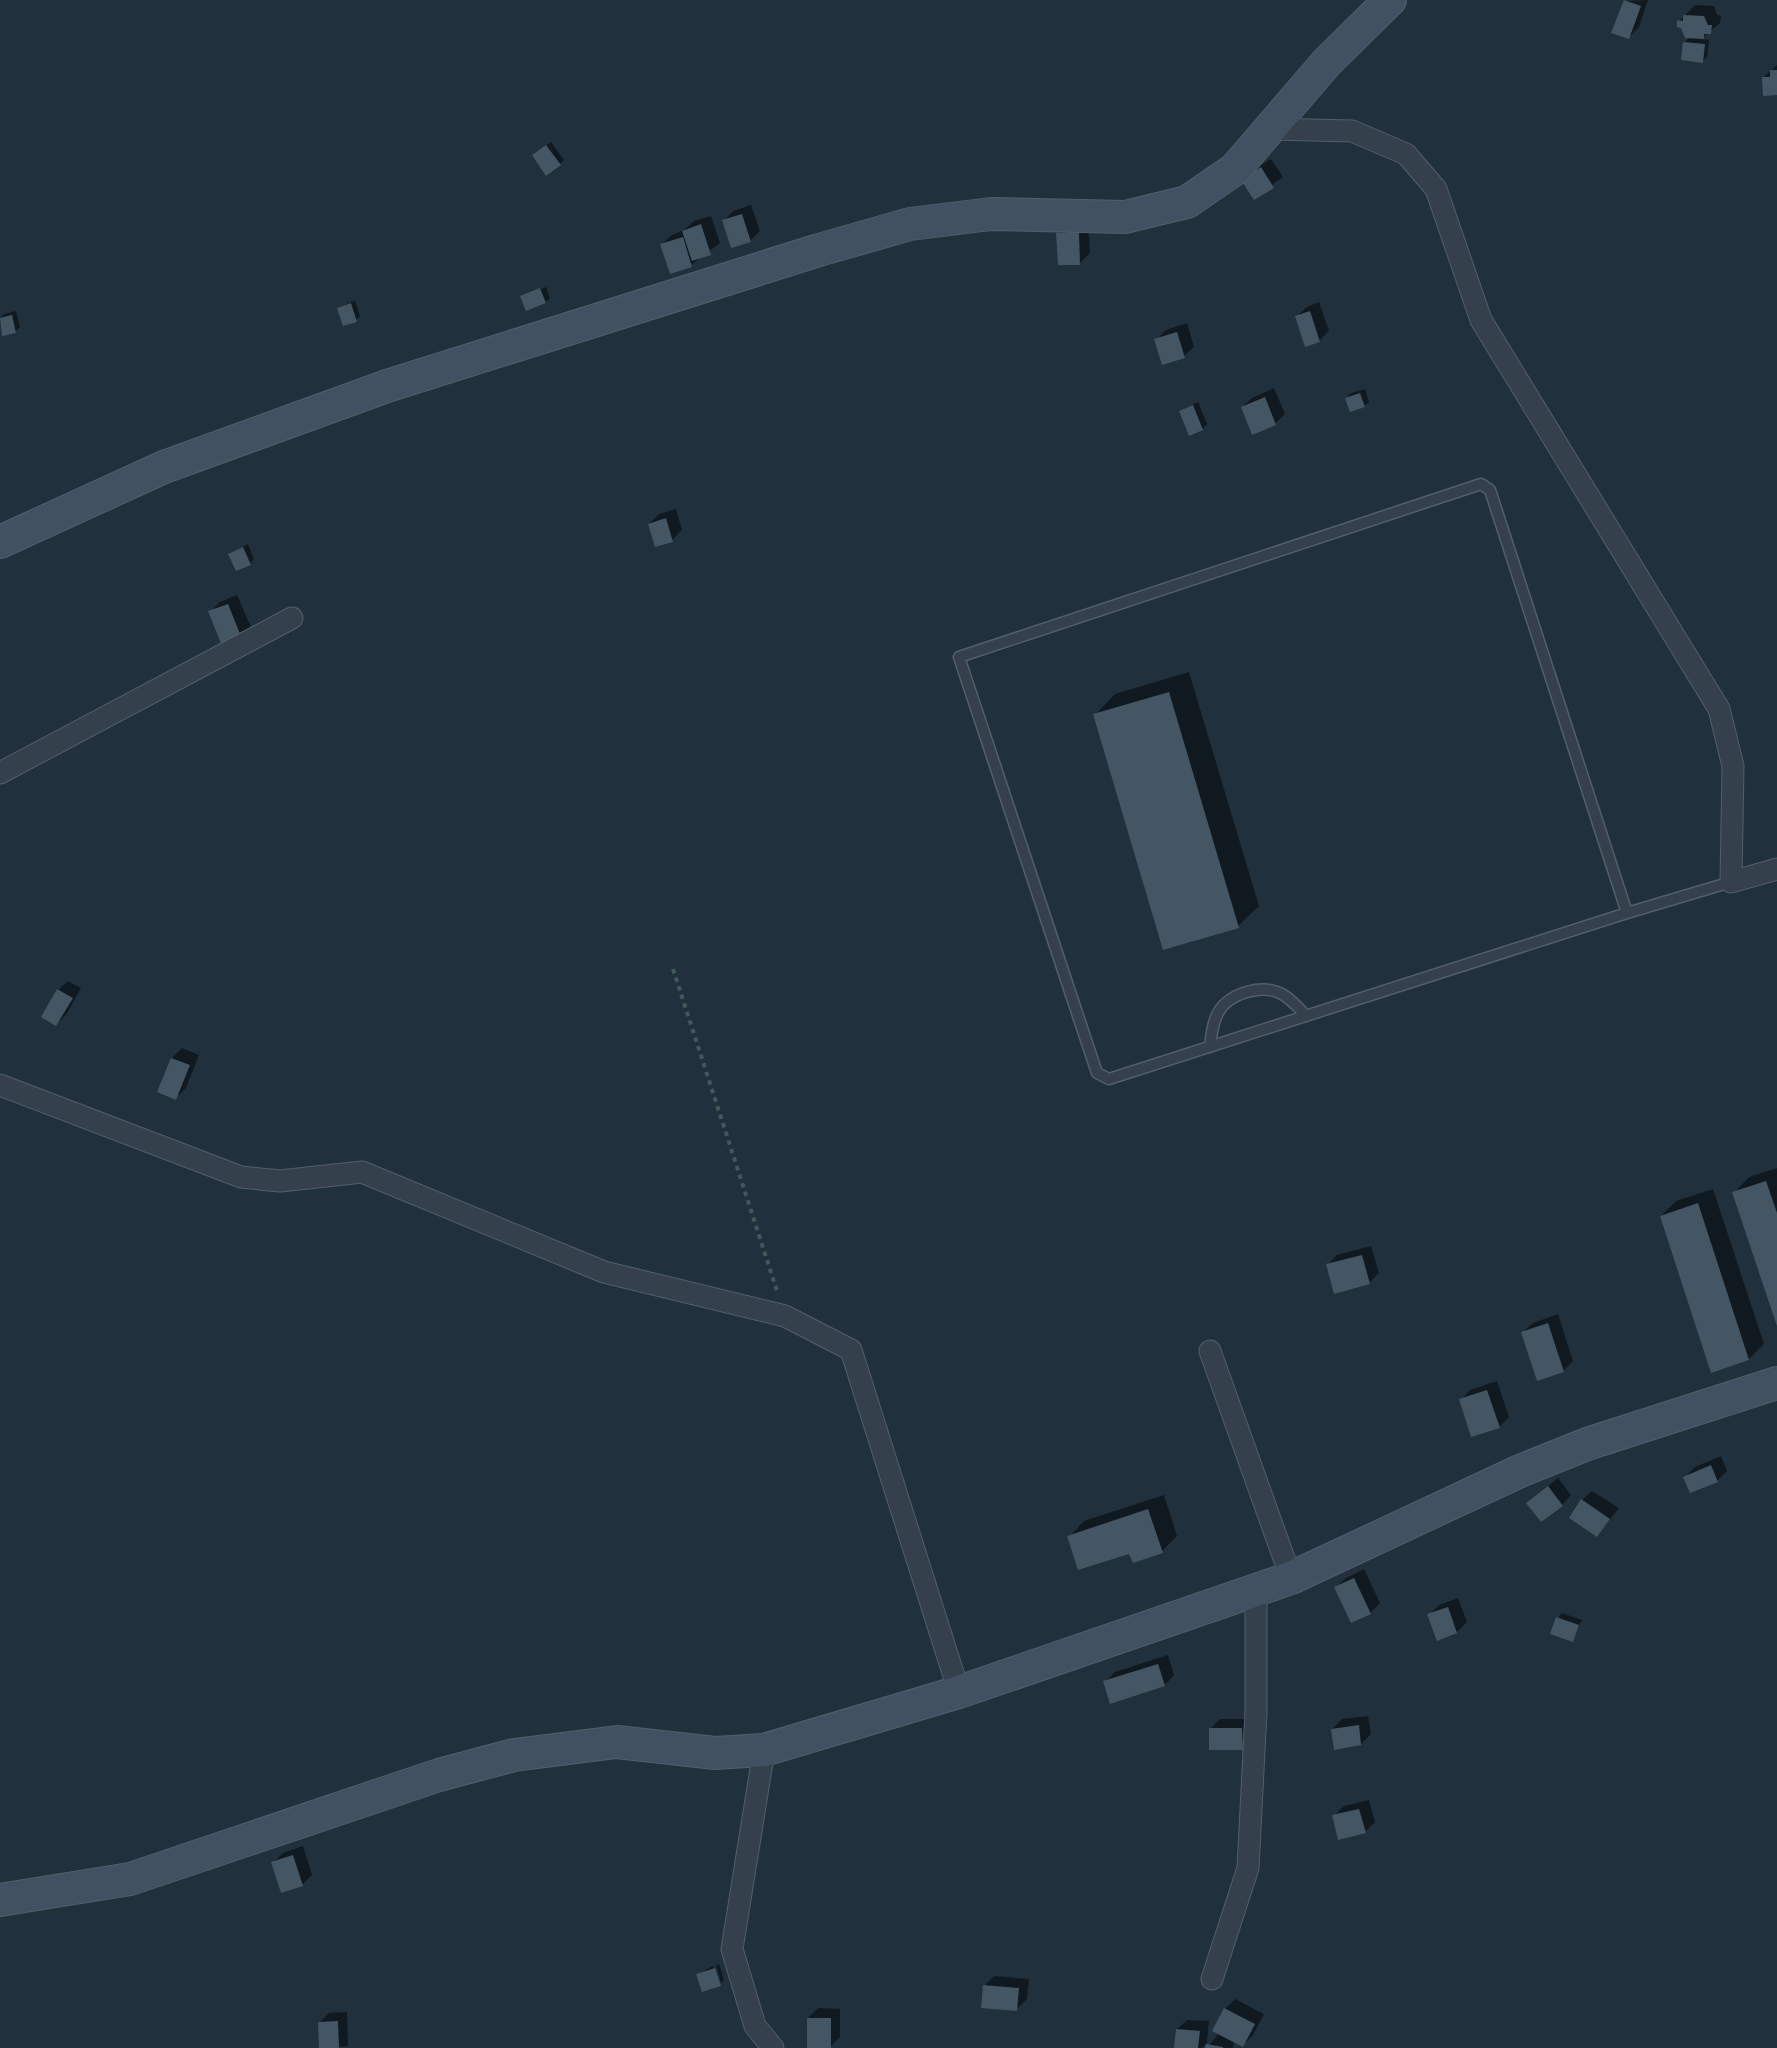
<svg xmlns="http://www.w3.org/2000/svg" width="1777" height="2048" font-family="Helvetica,sans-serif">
	<rect width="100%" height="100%" fill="#20303d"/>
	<g fill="#0007">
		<path d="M1648 0 1639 27 1629 37 1624 1Z"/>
		<path d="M1695 5 1714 6 1717 15 1721 16 1720 23 1701 39 1709 40 1707 57 1702 61 1685 42 1690 37 1679 21Z"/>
		<path d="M1777 65V94L1763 78Z"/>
		<path d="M551 142 564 160 560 164 538 151Z"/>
		<path d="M1271 159 1283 177 1254 198 1253 170Z"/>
		<path d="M751 205 760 231 750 241 724 221 733 211Z"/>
		<path d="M711 216 720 243 691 265 662 244 672 235 684 230 694 221Z"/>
		<path d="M1088 223 1090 253 1080 263 1058 234 1068 224Z"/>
		<path d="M546 287 550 298 546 302 522 296Z"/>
		<path d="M355 300 360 316 356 320 339 308Z"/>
		<path d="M1319 302 1329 331 1319 341 1297 316 1307 307Z"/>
		<path d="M16 311 20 327 16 331 3 334 0 318 4 314Z"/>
		<path d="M1187 323 1194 347 1184 356 1156 340 1166 330Z"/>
		<path d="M1274 388 1285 414 1275 424 1242 407 1252 398Z"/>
		<path d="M1365 389 1369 402 1364 406 1346 398 1351 393Z"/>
		<path d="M1198 402 1207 424 1202 429 1181 411Z"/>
		<path d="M676 509 682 530 672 540 649 524 659 514Z"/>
		<path d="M248 544 254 559 250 564 230 554Z"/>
		<path d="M237 595 251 627 241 637 210 612 220 602Z"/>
		<path d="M1189 672 1259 906 1238 926 1095 715 1115 694Z"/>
		<path d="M68 981 81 988 66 1015 56 1024 58 990Z"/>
		<path d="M182 1048 199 1055 186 1088 176 1098 159 1091 172 1058Z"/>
		<path d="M1777 1168V1323L1734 1193 1749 1177Z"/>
		<path d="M1713 1189 1764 1344 1749 1359 1661 1216 1676 1201Z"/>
		<path d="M1371 1246 1379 1273 1369 1283 1327 1265 1337 1255Z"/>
		<path d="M1558 1314 1573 1361 1563 1371 1523 1332 1533 1323Z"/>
		<path d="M1497 1381 1509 1417 1499 1427 1461 1400 1470 1390Z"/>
		<path d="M1721 1456 1727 1471 1717 1481 1685 1477 1695 1467Z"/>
		<path d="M1558 1478 1571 1495 1562 1505 1528 1503Z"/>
		<path d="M1592 1491 1619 1508 1597 1536 1582 1500Z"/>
		<path d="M1164 1495 1177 1536 1162 1551 1130 1552 1069 1537 1084 1521Z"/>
		<path d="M1364 1569 1380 1603 1370 1613 1336 1587 1346 1578Z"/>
		<path d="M1458 1598 1467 1622 1457 1632 1429 1615 1439 1605Z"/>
		<path d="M1562 1613 1582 1620 1572 1640 1558 1618Z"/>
		<path d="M1168 1655 1174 1675 1165 1685 1111 1702 1105 1682 1115 1672Z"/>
		<path d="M1368 1716 1371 1734 1361 1744 1332 1729 1342 1719Z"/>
		<path d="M1220 1719H1252V1738L1242 1748 1210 1729Z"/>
		<path d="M1369 1800 1375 1822 1365 1832 1334 1816 1344 1806Z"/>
		<path d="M303 1846 312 1875 302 1885 273 1863 283 1853Z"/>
		<path d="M719 1964 724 1980 721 1983 716 1966Z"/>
		<path d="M713 1966 718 1984 698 1974Z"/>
		<path d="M994 1976 1029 1979 1027 1999 1017 2009 984 1986Z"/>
		<path d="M1235 1999 1264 2014 1253 2035 1243 2045 1234 2041 1233 2048H1207L1219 2033 1225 2009Z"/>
		<path d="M818 2008 840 2009V2037L830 2047 808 2018Z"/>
		<path d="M347 2012 348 2046 320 2048 319 2023 329 2013Z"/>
		<path d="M1187 2020 1209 2021 1207 2043 1202 2048H1176L1177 2029Z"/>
	</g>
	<g fill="#445664">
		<path d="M1624 0 1641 6 1629 39 1611 33Z"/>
		<path d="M1683 15 1704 16 1708 25H1712L1711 34H1704V39L1685 38 1681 28 1677 27V20L1683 21Z"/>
		<path d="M1683 42 1705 44 1703 63 1681 60Z"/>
		<path d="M1770 70H1777V95L1763 96 1762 77H1770Z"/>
		<path d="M546 145 561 165 546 176 532 155Z"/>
		<path d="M1261 167 1274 188 1254 200 1241 180Z"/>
		<path d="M742 214 751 242 731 248 722 220Z"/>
		<path d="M701 224 711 255 692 261 682 231Z"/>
		<path d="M1079 232 1080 265H1058L1056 233Z"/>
		<path d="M683 237 692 267 670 274 660 244Z"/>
		<path d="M540 288 546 303 526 311 520 296Z"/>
		<path d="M351 303 357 322 343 326 337 308Z"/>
		<path d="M1310 311 1320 342 1305 347 1295 316Z"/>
		<path d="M12 315 16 333 2 336 0 318Z"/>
		<path d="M1177 332 1185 358 1162 365 1154 339Z"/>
		<path d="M1360 393 1365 407 1350 412 1345 398Z"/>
		<path d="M1265 397 1276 425 1252 435 1241 407Z"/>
		<path d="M1193 405 1203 430 1189 436 1179 411Z"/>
		<path d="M666 518 673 542 655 547 648 524Z"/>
		<path d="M243 547 251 565 236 571 228 554Z"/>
		<path d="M228 604 242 639 222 646 208 611Z"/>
		<path d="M1169 692 1239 928 1163 950 1093 714Z"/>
		<path d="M57 989 73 998 56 1026 41 1017Z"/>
		<path d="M171 1058 190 1065 176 1100 157 1092Z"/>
		<path d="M1766 1181 1777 1213V1326L1732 1192Z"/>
		<path d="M1698 1203 1749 1360 1711 1373 1660 1216Z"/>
		<path d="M1362 1255 1370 1284 1334 1294 1326 1264Z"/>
		<path d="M1548 1323 1564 1372 1537 1381 1521 1332Z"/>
		<path d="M1487 1390 1500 1428 1471 1437 1459 1399Z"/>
		<path d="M1711 1465 1718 1482 1690 1493 1683 1477Z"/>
		<path d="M1548 1486 1563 1506 1541 1522 1526 1503Z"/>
		<path d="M1581 1499 1610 1519 1597 1537 1569 1518Z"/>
		<path d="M1148 1509 1163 1553 1133 1563 1129 1554 1078 1570 1067 1536Z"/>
		<path d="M1354 1578 1371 1614 1351 1623 1334 1587Z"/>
		<path d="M1448 1607 1457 1633 1437 1641 1427 1614Z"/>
		<path d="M1556 1617 1579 1625 1573 1642 1550 1634Z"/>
		<path d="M1158 1664 1165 1686 1110 1704 1103 1681Z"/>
		<path d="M1359 1725 1361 1745 1334 1750 1331 1729Z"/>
		<path d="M1209 1728H1242L1243 1750H1209Z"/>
		<path d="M1359 1809 1366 1833 1338 1840 1332 1815Z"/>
		<path d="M293 1855 303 1886 281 1893 271 1862Z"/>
		<path d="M715 1968 721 1986 702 1992 696 1974Z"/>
		<path d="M983 1985 1019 1988 1017 2011 981 2008Z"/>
		<path d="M1224 2008 1255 2024 1243 2047 1212 2031Z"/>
		<rect x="807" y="2018" width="24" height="30"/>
		<path d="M338 2021 339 2048H319L318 2022Z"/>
		<path d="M1176 2029 1200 2031 1198 2048H1174Z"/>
		<path d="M1206 2044 1223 2047V2048H1205Z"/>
	</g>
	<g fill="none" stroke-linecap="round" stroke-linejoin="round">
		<defs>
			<g id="lane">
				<path d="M1627 913 1490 490 1481 484 959 657 1097 1073 1109 1079 1627 913 1731 882"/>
				<path d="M1210 1047C1211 1037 1212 1025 1217 1015 1226 994 1261 983 1282 994 1291 999 1299 1008 1306 1016"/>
			</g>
			<g id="street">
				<path d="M1269 129 1352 131 1406 154 1436 189 1481 320 1719 709 1733 766 1731 882 1777 869"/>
				<path d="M0 773 292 618"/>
				<path d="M0 1085 241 1177 280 1181 362 1172 604 1272 785 1316 851 1350 959 1692"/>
				<path d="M1210 1351 1291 1578"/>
				<path d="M764 1750 732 1949 755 2026 773 2048"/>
				<path d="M1212 1979 1248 1868 1256 1712V1590"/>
			</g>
			<g id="secondary">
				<path d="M0 542 164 467 387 386 819 250 910 224 991 214 1125 217 1187 202 1235 169 1327 62 1390 0"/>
				<path d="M0 1900 130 1879 439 1775 514 1755 617 1742 715 1753 764 1750 959 1692 1291 1578 1520 1471 1587 1444 1777 1383"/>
			</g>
		</defs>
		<use href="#lane" stroke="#525f6b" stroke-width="13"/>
		<use href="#street" stroke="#525f6b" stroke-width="23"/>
		<use href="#secondary" stroke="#525f6b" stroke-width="34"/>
		<path stroke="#405a5a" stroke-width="4" stroke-dasharray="4.5 4.5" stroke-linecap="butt" d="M673 969 778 1294"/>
		<use href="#lane" stroke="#34414d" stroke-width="10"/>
		<use href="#street" stroke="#34414d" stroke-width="21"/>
		<use href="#secondary" stroke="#425161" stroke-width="32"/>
	</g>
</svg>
